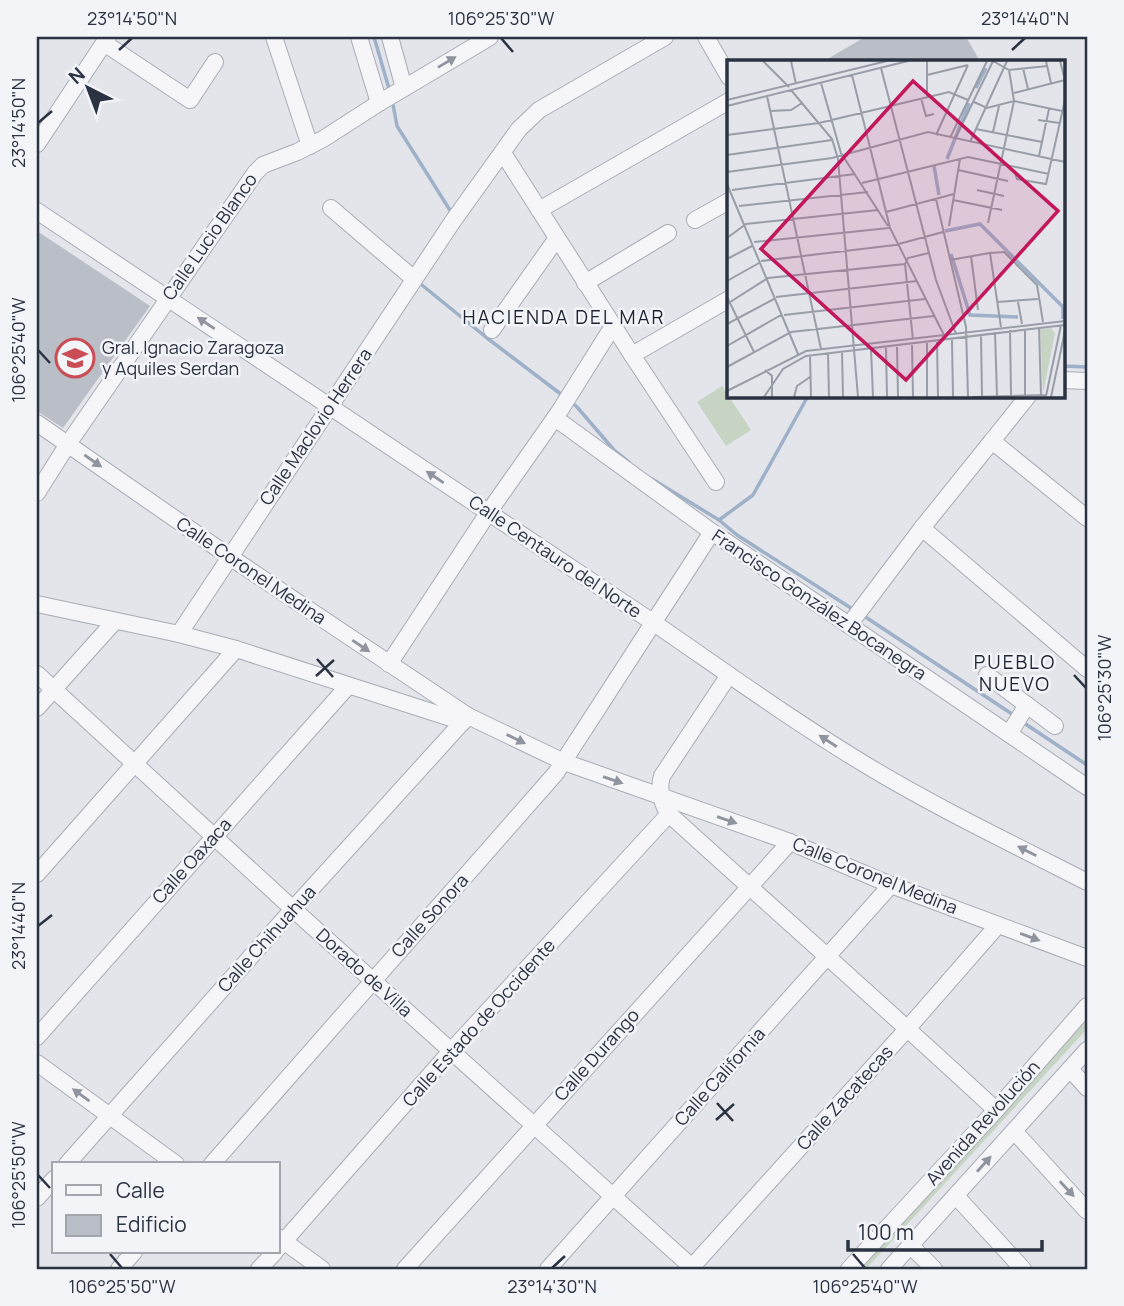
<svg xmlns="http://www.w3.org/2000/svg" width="1124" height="1306" font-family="Manrope,sans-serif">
	<rect width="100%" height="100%" fill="#e3e5eb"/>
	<g fill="#c7d4c4">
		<path d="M722 386 751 430 726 446 697 402Z"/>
		<path d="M1087 1010V1029L866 1269H853Z"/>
	</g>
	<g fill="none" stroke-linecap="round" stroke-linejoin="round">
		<g stroke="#9fb0c9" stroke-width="3.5">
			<path d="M374 37 390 92"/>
			<path d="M392 99 397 126 453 215"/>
			<path d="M417 281 487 338 562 395"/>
			<path d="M1063 366 1087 367"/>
			<path d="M571 402 577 407 614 450 629 462"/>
			<path d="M652 479 719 520 753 495 808 396"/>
			<path d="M719 520 737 535 854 610"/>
			<path d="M864 616 1015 716"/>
			<path d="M1021 721 1087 765"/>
		</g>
	</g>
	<g fill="#babec7">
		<path d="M865 37H966L980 61H824Z"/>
		<path d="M37 231 150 306 63 428 37 411Z"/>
	</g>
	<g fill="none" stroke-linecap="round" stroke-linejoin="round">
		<defs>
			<g id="minor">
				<path d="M274 37 310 146"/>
				<path d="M359 37 379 103"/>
				<path d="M390 37 404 88"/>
				<path d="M706 37 729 77"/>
				<path d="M104 43 190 100 215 62"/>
				<path d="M37 144 108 37"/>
				<path d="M503 153 632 355 716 482"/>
				<path d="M331 208 414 279"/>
				<path d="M539 210 729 101"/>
				<path d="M37 211 654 623C724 671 793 721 866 765 937 808 1013 844 1087 882"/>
				<path d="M695 220 729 201"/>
				<path d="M585 283 668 233"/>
				<path d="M492 330 557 238"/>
				<path d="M632 355 729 299"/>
				<path d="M1063 380 1087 381"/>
				<path d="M555 418 712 532 1087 787"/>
				<path d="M37 423 230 557 468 716 564 762 790 842 891 885 1087 958"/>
				<path d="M992 441 1028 396"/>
				<path d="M37 493 68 444 255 173 263 165 297 152 323 139 379 103 490 37"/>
				<path d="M922 528 1087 669"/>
				<path d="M37 604 179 634 236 649 463 722"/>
				<path d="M849 625 922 528 992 441 1087 518"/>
				<path d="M179 634 453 221 519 129 539 110 665 37"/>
				<path d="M389 664 488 513 559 412 613 326"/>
				<path d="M37 674 293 909 694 1269"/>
				<path d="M987 675 1055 726"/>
				<path d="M37 708 115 621"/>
				<path d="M1009 734 1027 705"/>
				<path d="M669 814C778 913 888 1010 996 1110"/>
				<path d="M37 874 236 649"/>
				<path d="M37 1037 348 686"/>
				<path d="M37 1063 176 1164"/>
				<path d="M1070 1069 1087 1088"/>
				<path d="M1014 1131 1087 1211"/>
				<path d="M67 1164 293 909 468 716"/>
				<path d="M212 1164 556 773 712 532"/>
				<path d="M956 1196 1023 1269"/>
				<path d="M37 1198 54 1179"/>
				<path d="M278 1237 322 1269"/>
				<path d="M911 1246 934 1269"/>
				<path d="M278 1248 451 1051 669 814C662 805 658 788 662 776L729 675"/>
				<path d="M119 1269 134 1252"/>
				<path d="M259 1269 275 1252"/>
				<path d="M405 1269 790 842"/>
				<path d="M548 1269 891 885"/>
				<path d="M690 1269 908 1028 998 925"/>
				<path d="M849 1269 996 1110 1087 1006"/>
				<path d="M889 1269 1087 1050"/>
			</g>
		</defs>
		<use href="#minor" stroke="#a8acb5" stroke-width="18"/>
		<use href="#minor" stroke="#f6f6f9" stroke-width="16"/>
	</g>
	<defs><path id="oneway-solid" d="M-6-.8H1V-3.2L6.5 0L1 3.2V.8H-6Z" transform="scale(1.75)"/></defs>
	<g fill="#90949e">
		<use href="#oneway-solid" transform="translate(447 62) rotate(-31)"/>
		<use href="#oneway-solid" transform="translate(206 323) rotate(-146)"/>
		<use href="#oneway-solid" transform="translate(93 461) rotate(35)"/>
		<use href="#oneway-solid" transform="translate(435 477) rotate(-146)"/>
		<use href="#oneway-solid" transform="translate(361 646) rotate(34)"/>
		<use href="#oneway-solid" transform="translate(516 739) rotate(26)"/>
		<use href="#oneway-solid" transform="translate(828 741) rotate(-147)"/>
		<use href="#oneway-solid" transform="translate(613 780) rotate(19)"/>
		<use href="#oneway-solid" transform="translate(727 820) rotate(19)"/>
		<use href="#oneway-solid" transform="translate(1027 851) rotate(-153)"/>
		<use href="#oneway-solid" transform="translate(1030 937) rotate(20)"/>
		<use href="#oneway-solid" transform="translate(81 1095) rotate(-144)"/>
		<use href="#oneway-solid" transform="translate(984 1164) rotate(-48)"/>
		<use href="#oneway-solid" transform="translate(1067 1189) rotate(47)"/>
	</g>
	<path fill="none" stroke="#2b3242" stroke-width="2.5" d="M501 38 513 52M119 50 132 38M1012 50 1025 38M38 123 52 111M38 350 50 363M317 659 333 677M1074 675 1086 688M316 676 334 660M38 926 52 915M717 1103 733 1121M716 1120 734 1104M38 1175 50 1188M110 1254 122 1268M853 1254 865 1268M552 1268 565 1256"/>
	<defs>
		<symbol id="school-ring" viewBox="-11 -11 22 22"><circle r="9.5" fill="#f3f4f8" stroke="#ca4d55" stroke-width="1.5"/><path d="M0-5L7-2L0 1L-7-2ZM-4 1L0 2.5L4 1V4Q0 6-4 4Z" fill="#ca4d55"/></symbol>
	</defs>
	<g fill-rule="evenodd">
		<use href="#school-ring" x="53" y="336" width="44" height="44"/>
	</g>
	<g text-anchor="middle" stroke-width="5" stroke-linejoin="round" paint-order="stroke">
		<g font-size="18" fill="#2b3242" stroke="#f3f4f8">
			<text transform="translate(210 237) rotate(-55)" y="6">Calle Lucio Blanco</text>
			<text transform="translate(316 427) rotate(-56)" y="6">Calle Maclovio Herrera</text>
			<text transform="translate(555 557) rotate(34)" y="6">Calle Centauro del Norte</text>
			<text transform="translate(251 571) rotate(34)" y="6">Calle Coronel Medina</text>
			<text transform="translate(819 605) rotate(34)" y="6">Francisco González Bocanegra</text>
			<text transform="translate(192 861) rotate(-48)" y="6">Calle Oaxaca</text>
			<text transform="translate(875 876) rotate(22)" y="6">Calle Coronel Medina</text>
			<text transform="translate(430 916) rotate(-48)" y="6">Calle Sonora</text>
			<text transform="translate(267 939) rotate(-48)" y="6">Calle Chihuahua</text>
			<text transform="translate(364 973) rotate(42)" y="6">Dorado de Villa</text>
			<text transform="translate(479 1023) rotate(-48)" y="6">Calle Estado de Occidente</text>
			<text transform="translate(597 1055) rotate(-48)" y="6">Calle Durango</text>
			<text transform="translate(720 1077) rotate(-48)" y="6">Calle California</text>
			<text transform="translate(845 1098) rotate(-48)" y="6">Calle Zacatecas</text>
			<text transform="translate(983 1123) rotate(-48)" y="6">Avenida Revolución</text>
		</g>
		<g font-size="18" fill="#2b3242" stroke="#f3f4f8" text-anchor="start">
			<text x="102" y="354">Gral. Ignacio Zaragoza<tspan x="102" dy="21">y Aquiles Serdan</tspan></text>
		</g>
		<g font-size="19" letter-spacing="2" fill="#1d2333" stroke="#f3f4f8">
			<text x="564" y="324">HACIENDA DEL MAR</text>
			<text x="1015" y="669">PUEBLO<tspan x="1015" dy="22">NUEVO</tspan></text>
		</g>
	</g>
	<g transform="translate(727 60)">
		<rect width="338" height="338" fill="#e3e5eb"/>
		<path d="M324 268 328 273 316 333 313 269Z" fill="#c7d4c4"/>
		<path fill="none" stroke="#9fb0c9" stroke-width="3.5" d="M249 28 259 8M220 99 242 43M207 106 212 135M218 171 253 164 336 247V259M224 194 243 255 291 257"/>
		<path fill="none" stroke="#999da7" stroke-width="2" d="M36 1 62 27M64 1 69 24M266 1 282 10 320 6M319 1 324 23M154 8 209 220 229 274M296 8 301 29M125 15 163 168 218 277M200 15 241 5M94 23 114 93 161 166M64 30 105 79 111 99 131 337M287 33 338 20 333 1M40 36 94 289M200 37V1M194 38 199 56 207 54M0 40 160 1M247 42 260 48 287 41 335 51M0 46 181 1M43 51 64 50 75 43M311 60 333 63M249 69 315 82M266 72 272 46M0 75 92 63 222 32 241 40M209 75 241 5M223 78 260 1M228 79 266 1M243 82 280 1M0 95 105 80M312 96 322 49M231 110 281 121M287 110 290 119 319 124 338 40M0 112 105 98 201 72 338 102M135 123 241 97 322 114M0 124 71 294M5 130 128 114M250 130 277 136M209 139 239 267 241 337M226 140 275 150M12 146 141 132M159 152 227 134M261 163 287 41 282 10M222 166 233 99M0 178 19 164 151 150M27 182 162 168M263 193 277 192 310 225 316 262M244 196 251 250M0 199 25 186M223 200 263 193 274 267M34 201 168 185 216 172M178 204 186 280M0 221 32 203M0 237 27 292M49 237 190 221M270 242 311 239M291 242 295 264M0 244 41 218 178 204 181 198 202 193M57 255 198 239M0 264 47 239M312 267 314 335M298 269V335M283 270 284 335M268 272 270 336M254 275 255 336M225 280 226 337M210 282 211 337M200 283V337M185 285 186 337M0 286 54 255M170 287 171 337M159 288 160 337M144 289 146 337M115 292 116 337M101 293 102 337M83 295 84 337M0 307 64 272 207 256M38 310 45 316V337M0 331 79 291 338 261M319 336 334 265M37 337 56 309 79 296 338 265M67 337 70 326 83 317M245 337 319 335M324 337 338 271"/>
		<path fill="#c2185b" fill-opacity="0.15" stroke="#c2185b" stroke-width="3.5" d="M186 21 331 151 179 320 34 189Z"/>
		<rect width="338" height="338" fill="none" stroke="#2b3242" stroke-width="3.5"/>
	</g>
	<rect width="1124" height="1306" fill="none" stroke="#f3f4f8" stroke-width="77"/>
	<rect x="52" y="1162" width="228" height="91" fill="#f3f4f8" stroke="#a3a6af" stroke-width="2"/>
	<rect x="66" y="1185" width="35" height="10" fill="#f6f6f9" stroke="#a3a6af" stroke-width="2"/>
	<text x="116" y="1198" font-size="21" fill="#2b3242">Calle</text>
	<rect x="66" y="1215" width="35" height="21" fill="#babec7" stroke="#a3a6af" stroke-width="2"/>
	<text x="116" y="1232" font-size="21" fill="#2b3242">Edificio</text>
	<g transform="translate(88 88) rotate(318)" stroke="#f3f4f8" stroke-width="5" paint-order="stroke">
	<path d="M0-5L12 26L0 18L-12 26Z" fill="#2b3242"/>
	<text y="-10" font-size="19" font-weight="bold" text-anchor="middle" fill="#2b3242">N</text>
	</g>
	<path d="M848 1240v10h194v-10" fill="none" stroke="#2b3242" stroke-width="3.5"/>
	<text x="858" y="1240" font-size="21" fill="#2b3242" stroke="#f3f4f8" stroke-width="5" paint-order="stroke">100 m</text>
	<rect x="38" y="38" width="1048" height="1230" fill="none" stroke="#2b3242" stroke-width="2.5"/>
	<g font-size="18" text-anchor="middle" fill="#2b3242">
		<text x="132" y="25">23°14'50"N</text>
		<text x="501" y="25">106°25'30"W</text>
		<text x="1025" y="25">23°14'40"N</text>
		<text transform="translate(19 123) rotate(-90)" y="6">23°14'50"N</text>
		<text transform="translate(19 350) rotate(-90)" y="6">106°25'40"W</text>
		<text transform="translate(1105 688) rotate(-90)" y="6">106°25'30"W</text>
		<text transform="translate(19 926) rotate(-90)" y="6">23°14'40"N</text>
		<text transform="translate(19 1175) rotate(-90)" y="6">106°25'50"W</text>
		<text x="122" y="1293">106°25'50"W</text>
		<text x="552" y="1293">23°14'30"N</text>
		<text x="865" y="1293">106°25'40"W</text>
	</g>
</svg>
